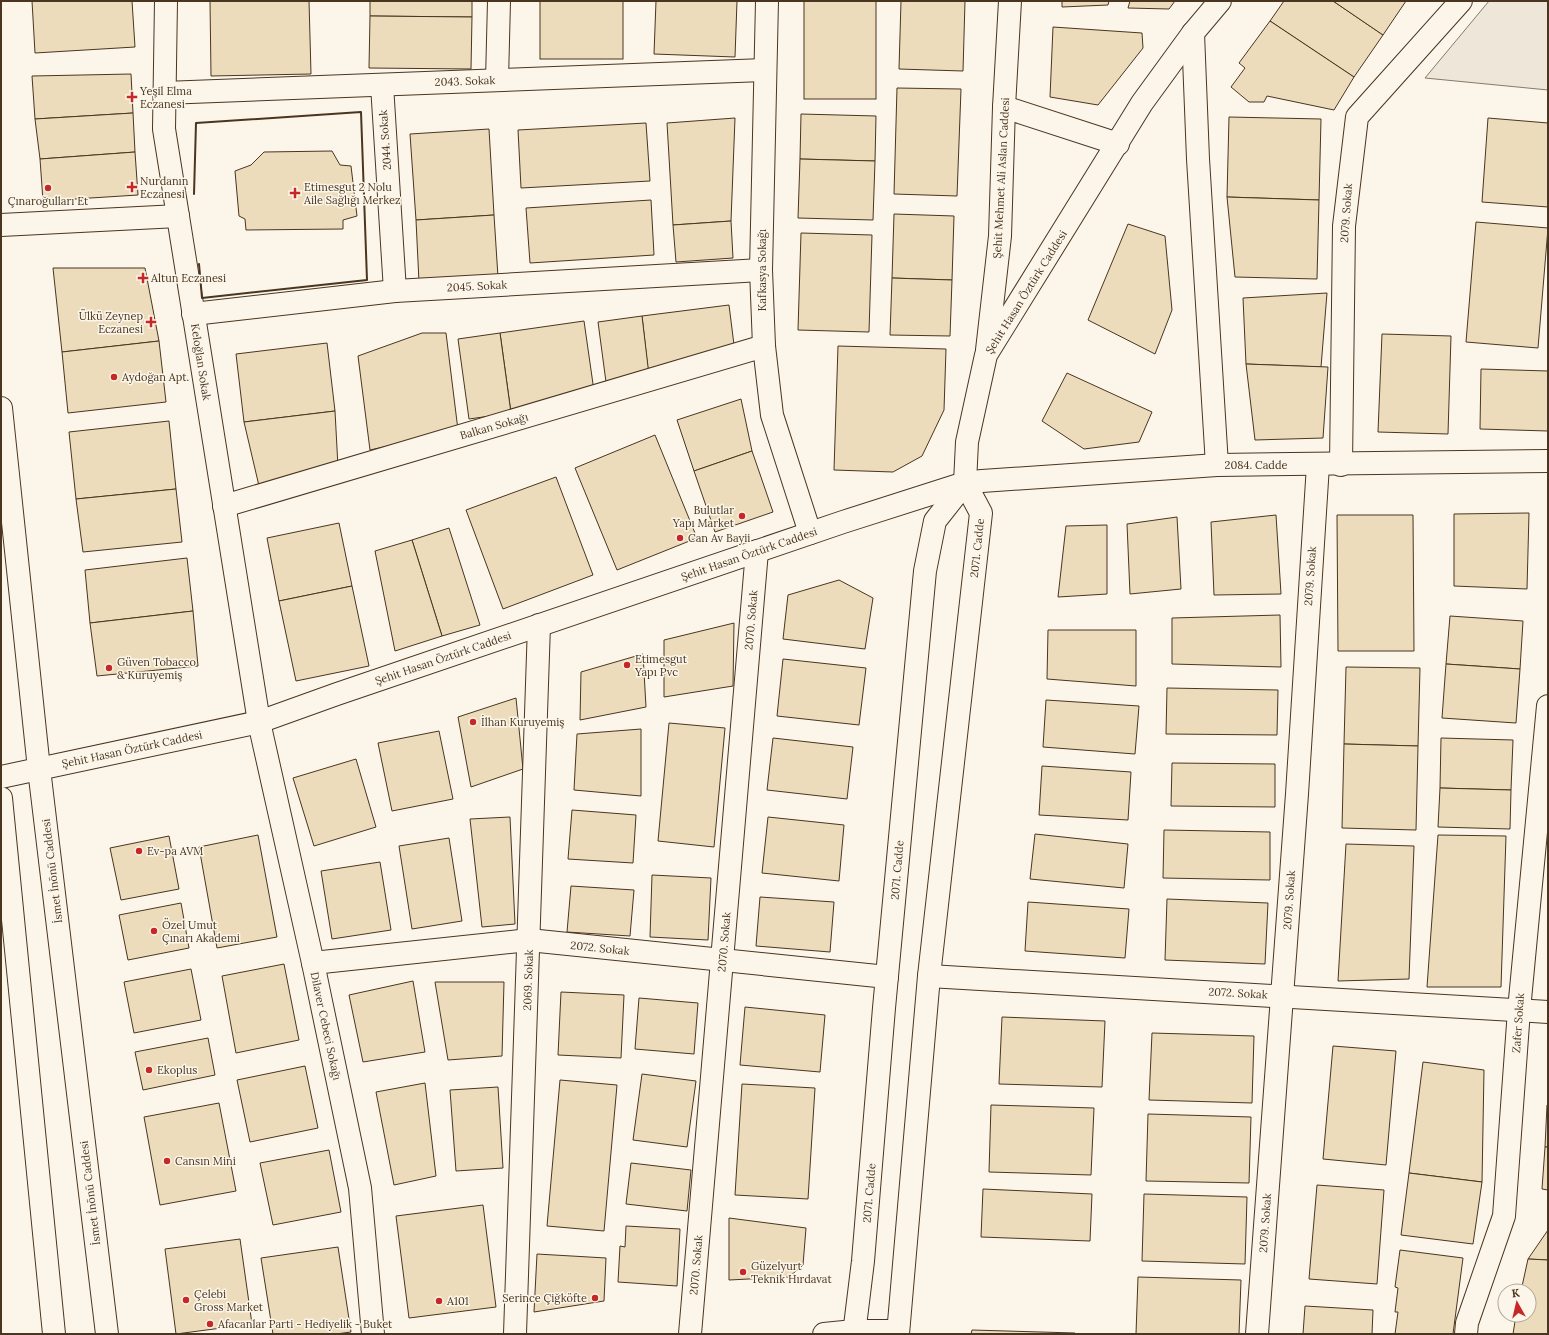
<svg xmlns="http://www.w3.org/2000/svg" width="1549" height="1335" font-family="Lora,serif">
	<rect width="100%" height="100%" fill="#fbf6e9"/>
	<path fill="#ede6d9" stroke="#887966" d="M1489 1H1548V90L1425 78Z"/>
	<g fill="#ecdcbc" stroke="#4a3520">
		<path d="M32 1H132L135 47 35 53Z"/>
		<path d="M210 1H309L311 74 211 76Z"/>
		<path d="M370 1H472V17L370 16Z"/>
		<rect x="540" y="1" width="83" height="58"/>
		<path d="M656 1H737L735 57 654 54Z"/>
		<rect x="804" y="1" width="72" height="98"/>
		<path d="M901 1H965L963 71 899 69Z"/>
		<path d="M1062 1H1109L1108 5 1062 7Z"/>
		<path d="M1130 1H1175L1169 9 1128 8Z"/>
		<path d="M1284 1H1333L1383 35 1354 77 1270 21Z"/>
		<path d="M1333 1H1406L1383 35Z"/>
		<path d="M370 16 472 17 471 69 369 68Z"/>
		<path d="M1270 21 1354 77 1334 110 1267 96 1264 102H1249L1231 87 1245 68 1239 63Z"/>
		<path d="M1053 27 1142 33 1143 48 1098 105 1050 97Z"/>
		<path d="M131 74 133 113 35 119 32 76Z"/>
		<path d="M897 88 961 89 957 196 894 194Z"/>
		<path d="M133 113 135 152 40 159 35 119Z"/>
		<path d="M801 114 876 116 875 161 800 159Z"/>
		<path d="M1229 117 1321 119 1319 200 1227 197Z"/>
		<path d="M735 118 731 221 673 225 667 123Z"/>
		<path d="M1488 118 1548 123V207L1482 202Z"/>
		<path d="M646 123 650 181 521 188 518 130Z"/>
		<path d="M489 129 494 215 416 220 410 134Z"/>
		<path d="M332 151 340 165 351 166 357 216 343 220V229L246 230 245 219 239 216 235 171 251 165 264 152Z"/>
		<path d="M135 152 138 195 43 201 40 159Z"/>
		<path d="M800 159 875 161 873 220 798 218Z"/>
		<path d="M1227 197 1319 200 1317 279 1235 277Z"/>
		<path d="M651 200 654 255 530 263 526 208Z"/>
		<path d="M894 214 954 216 952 280 892 278Z"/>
		<path d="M494 215 498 277 419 282 416 220Z"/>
		<path d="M731 221 733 258 676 262 673 225Z"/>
		<path d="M1476 222 1548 228 1538 348 1466 342Z"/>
		<path d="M1128 224 1165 236 1172 310 1155 354 1088 320Z"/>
		<path d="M801 233 872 235 869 332 798 330Z"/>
		<path d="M53 268H145L159 341 62 352Z"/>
		<path d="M892 278 952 280 950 336 890 335Z"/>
		<path d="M1327 293 1321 367 1246 364 1243 298Z"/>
		<path d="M729 305 734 345 648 370 642 316Z"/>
		<path d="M642 316 649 375 606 382 598 322Z"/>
		<path d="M584 321 594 391 511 413 500 333Z"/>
		<path d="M422 333H446L458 430 370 450 358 356Z"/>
		<path d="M500 333 511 413 469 419 458 339Z"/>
		<path d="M1382 334 1451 336 1448 434 1378 432Z"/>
		<path d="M159 341 166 402 68 413 62 352Z"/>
		<path d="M327 343 335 411 244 422 236 354Z"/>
		<path d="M838 346 946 349 944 410 922 456 893 472 834 470Z"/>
		<path d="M1246 364 1328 367 1323 438 1255 440Z"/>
		<path d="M1481 369 1548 371V431L1480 429Z"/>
		<path d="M1067 373 1152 412 1139 442 1084 449 1042 421Z"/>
		<path d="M741 399 752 451 694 471 677 420Z"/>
		<path d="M335 411 338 467 259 486 244 422Z"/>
		<path d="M169 421 176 489 76 499 69 432Z"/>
		<path d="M655 435 697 538 617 570 575 468Z"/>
		<path d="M752 451 773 512 715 532 694 471Z"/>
		<path d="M556 477 593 575 503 609 466 510Z"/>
		<path d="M176 489 182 542 83 552 76 499Z"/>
		<path d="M1529 513 1527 589 1454 586V514Z"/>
		<path d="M1276 515 1281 594 1214 595 1211 522Z"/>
		<path d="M1337 515H1413L1414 651H1338Z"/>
		<path d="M1177 517 1181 589 1130 594 1127 524Z"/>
		<path d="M339 523 352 586 279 601 267 538Z"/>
		<path d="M1107 525V594L1058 597 1066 526Z"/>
		<path d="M449 528 480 625 442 636 412 540Z"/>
		<path d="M412 540 442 636 395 651 375 551Z"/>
		<path d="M187 558 193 611 90 623 85 570Z"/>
		<path d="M839 580 873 598 865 649 783 639 788 595Z"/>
		<path d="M352 586 369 666 296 681 279 601Z"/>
		<path d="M193 611 198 666 97 676 90 623Z"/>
		<path d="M1280 615 1281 667 1172 664V618Z"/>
		<path d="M1450 616 1523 621 1520 669 1446 664Z"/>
		<path d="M734 623 733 686 664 697V640Z"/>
		<path d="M1048 630H1136V686L1047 679Z"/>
		<path d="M643 654 646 707 580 720 581 672Z"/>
		<path d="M783 659 866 668 859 725 777 716Z"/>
		<path d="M1446 664 1520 669 1516 723 1442 718Z"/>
		<path d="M1346 667 1420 668 1418 746 1344 744Z"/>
		<path d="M1167 688 1278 690 1277 735 1166 734Z"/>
		<path d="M516 698 523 769 471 787 458 717Z"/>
		<path d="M1046 700 1139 706 1135 754 1043 747Z"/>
		<path d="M669 723 725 728 714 847 658 841Z"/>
		<path d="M641 729V796L574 790 577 734Z"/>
		<path d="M439 731 453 799 392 811 378 743Z"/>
		<path d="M773 738 853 747 847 799 767 790Z"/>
		<path d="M1441 738 1513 740 1511 790 1440 788Z"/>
		<path d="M1344 744 1418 746 1416 830 1342 828Z"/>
		<path d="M356 759 376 827 314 846 293 778Z"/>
		<path d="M1172 763 1275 764V807L1171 806Z"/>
		<path d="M1042 766 1131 772 1128 820 1039 815Z"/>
		<path d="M1440 788 1511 790 1510 829 1438 827Z"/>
		<path d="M572 810 636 815 633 863 568 859Z"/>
		<path d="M510 817 515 924 482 927 470 819Z"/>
		<path d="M768 817 844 825 839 881 762 873Z"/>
		<path d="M1164 830 1270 832V880L1163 878Z"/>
		<path d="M1035 834 1128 844 1124 888 1030 879Z"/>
		<path d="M258 835 277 937 217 948 199 847Z"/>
		<path d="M1438 835 1506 836 1501 987H1427Z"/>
		<path d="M169 836 179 889 121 900 110 848Z"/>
		<path d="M449 838 462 921 412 929 399 846Z"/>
		<path d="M1346 844 1414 846 1409 979 1338 981Z"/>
		<path d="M380 862 391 930 332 939 321 871Z"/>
		<path d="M652 875 711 878 708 940 650 937Z"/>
		<path d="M571 886 634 890 630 936 567 932Z"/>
		<path d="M760 897 834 902 830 952 756 946Z"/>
		<path d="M1167 899 1268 903 1265 964 1165 960Z"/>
		<path d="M1028 902 1129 909 1125 958 1025 951Z"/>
		<path d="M181 903 189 948 128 960 119 915Z"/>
		<path d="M284 964 299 1040 236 1053 222 976Z"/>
		<path d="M191 969 201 1020 134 1033 124 982Z"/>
		<path d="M413 981 425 1052 363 1062 349 995Z"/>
		<path d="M435 982H504L502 1056 448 1060Z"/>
		<path d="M561 992 624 995 621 1058 558 1055Z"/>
		<path d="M639 998 698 1003 694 1054 635 1049Z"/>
		<path d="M745 1007 825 1015 820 1072 740 1065Z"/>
		<path d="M1002 1017 1105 1021 1102 1087 999 1084Z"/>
		<path d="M1152 1033 1254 1036 1252 1103 1149 1100Z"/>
		<path d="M208 1038 215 1075 143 1090 135 1052Z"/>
		<path d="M1333 1046 1396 1051 1386 1165 1323 1159Z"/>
		<path d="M1423 1062 1484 1070 1482 1182 1409 1173Z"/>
		<path d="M305 1066 318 1128 250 1142 237 1080Z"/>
		<path d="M642 1074 696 1081 687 1147 633 1140Z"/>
		<path d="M560 1080 617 1085 604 1231 547 1226Z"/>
		<path d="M425 1083 436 1176 394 1185 376 1092Z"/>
		<path d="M742 1084 815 1088 808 1199 735 1195Z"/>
		<path d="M498 1087 503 1168 456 1171 450 1090Z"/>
		<path d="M219 1103 236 1191 160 1205 144 1117Z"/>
		<path d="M991 1105 1094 1108 1091 1175 989 1172Z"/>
		<path d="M1547 1105H1548V1147H1545Z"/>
		<path d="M1148 1114 1251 1117 1249 1183 1146 1181Z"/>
		<path d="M1545 1147H1548V1190L1542 1189Z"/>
		<path d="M329 1150 341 1212 273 1225 260 1163Z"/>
		<path d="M631 1163 691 1170 687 1211 626 1204Z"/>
		<path d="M1409 1173 1482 1182 1473 1244 1401 1235Z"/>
		<path d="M1317 1185 1384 1190 1377 1284 1309 1279Z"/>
		<path d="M983 1189 1092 1194 1090 1241 981 1237Z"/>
		<path d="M1144 1194 1247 1197 1245 1264 1142 1261Z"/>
		<path d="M483 1205 496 1307 409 1318 396 1216Z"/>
		<path d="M729 1218 806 1228 803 1265 789 1277 729 1280Z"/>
		<path d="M626 1226 680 1229 677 1286 618 1282 620 1246 625 1247Z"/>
		<path d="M1548 1230V1260L1528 1259Z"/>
		<path d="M240 1239 252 1324 176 1334 165 1249Z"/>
		<path d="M338 1247 351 1332 336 1334H273L261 1258Z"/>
		<path d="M1400 1250 1463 1258 1453 1334H1395L1398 1312H1395L1398 1288 1395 1287Z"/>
		<path d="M537 1254 606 1258 604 1301 534 1312Z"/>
		<path d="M1528 1259 1548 1260V1334H1513L1516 1315H1529V1291H1521Z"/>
		<path d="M1138 1277 1241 1280 1239 1334H1136Z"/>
		<path d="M1305 1306 1373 1310 1372 1334H1303Z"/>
		<path d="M972 1330 1075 1333V1334H971Z"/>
	</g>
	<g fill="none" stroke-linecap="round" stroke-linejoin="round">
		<defs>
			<g id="minor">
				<path d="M166 1 164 129 259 722 313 963 360 1188 373 1334"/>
				<path d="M767 1 761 270 764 346 772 415 810 533"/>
				<path d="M1193 33 1198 159 1217 465"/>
				<path d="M497 80 499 1"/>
				<path d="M382 85 395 291"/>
				<path d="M164 93 765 70"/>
				<path d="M1004 107 1118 144"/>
				<path d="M1 225 178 216"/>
				<path d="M193 314 395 291 761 270"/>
				<path d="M987 350 1000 236 1004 107 1010 1"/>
				<path d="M1341 465 1344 226 1357 117 1461 1"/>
				<path d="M965 483 967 442 986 355 1142 103 1193 33 1220 1"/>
				<path d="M224 506 764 346"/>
				<path d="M1 777 259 722 337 694 843 522 965 483 982 481 1217 465 1548 461"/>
				<path d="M313 963 529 940 887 977"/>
				<path d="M929 976 1548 1012"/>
				<path d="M515 1334 539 625"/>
				<path d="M690 1334 757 551"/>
				<path d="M854 1334 863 1261 884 1008 925 571 935 521 965 483"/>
				<path d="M898 1334 929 976 981 513 965 483"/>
				<path d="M1257 1334 1297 794 1318 465"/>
				<path d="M1466 1334 1467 1323 1504 1216 1519 1010 1548 706"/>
			</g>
			<g id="major">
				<path d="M1 408 39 769 107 1334"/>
				<path d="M1 798 54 1334"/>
				<path d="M824 1334 854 1331H898"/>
			</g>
		</defs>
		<use href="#minor" stroke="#4a3520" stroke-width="24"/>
		<use href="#major" stroke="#4a3520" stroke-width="24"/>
		<use href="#minor" stroke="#fbf6e9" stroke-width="22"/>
		<use href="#major" stroke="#fbf6e9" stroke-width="22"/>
		<path stroke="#4a3520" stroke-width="2" d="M194 194 196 123 361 112 367 280 202 298 199 264"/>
	</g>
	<g fill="#c62828" stroke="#fbf6e9" stroke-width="1.5">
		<path d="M130 91h4v4h4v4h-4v4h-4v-4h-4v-4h4z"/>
		<path d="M130 181h4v4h4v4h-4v4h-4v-4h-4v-4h4z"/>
		<circle cx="48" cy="188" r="4"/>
		<path d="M293 187h4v4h4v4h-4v4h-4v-4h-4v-4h4z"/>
		<path d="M141 272h4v4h4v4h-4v4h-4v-4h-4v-4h4z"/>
		<path d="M149 316h4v4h4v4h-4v4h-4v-4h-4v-4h4z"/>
		<circle cx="114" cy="377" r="4"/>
		<circle cx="742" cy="516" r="4"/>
		<circle cx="680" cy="538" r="4"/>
		<circle cx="627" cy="665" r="4"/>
		<circle cx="109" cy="668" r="4"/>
		<circle cx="473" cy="722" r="4"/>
		<circle cx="139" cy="851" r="4"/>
		<circle cx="154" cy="931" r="4"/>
		<circle cx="149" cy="1070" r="4"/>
		<circle cx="167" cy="1161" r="4"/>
		<circle cx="743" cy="1272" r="4"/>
		<circle cx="595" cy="1298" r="4"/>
		<circle cx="186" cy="1300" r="4"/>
		<circle cx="439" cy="1301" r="4"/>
		<circle cx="210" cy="1324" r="4"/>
	</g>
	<g text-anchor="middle" stroke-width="3" stroke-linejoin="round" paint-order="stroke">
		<g font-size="11" fill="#4a3520" stroke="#fbf6e9">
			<text transform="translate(465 81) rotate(-2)" y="4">2043. Sokak</text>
			<text transform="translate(385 140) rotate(-94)" y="4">2044. Sokak</text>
			<text transform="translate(1001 178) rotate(-87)" y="4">Şehit Mehmet Ali Aslan Caddesi</text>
			<text transform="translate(1346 213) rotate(-86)" y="4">2079. Sokak</text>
			<text transform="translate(762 270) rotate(-90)" y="4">Kafkasya Sokağı</text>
			<text transform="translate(477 286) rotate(-3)" y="4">2045. Sokak</text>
			<text transform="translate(1026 292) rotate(-58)" y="4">Şehit Hasan Öztürk Caddesi</text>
			<text transform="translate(201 362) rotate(81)" y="4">Keloğlan Sokak</text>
			<text transform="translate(494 426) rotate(-16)" y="4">Balkan Sokağı</text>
			<text x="1256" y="469">2084. Cadde</text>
			<text transform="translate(977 548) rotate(-84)" y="4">2071. Cadde</text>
			<text transform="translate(749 554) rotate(-19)" y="4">Şehit Hasan Öztürk Caddesi</text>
			<text transform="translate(1310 576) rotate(-86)" y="4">2079. Sokak</text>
			<text transform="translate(751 620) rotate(-85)" y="4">2070. Sokak</text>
			<text transform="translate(443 658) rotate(-19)" y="4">Şehit Hasan Öztürk Caddesi</text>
			<text transform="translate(132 749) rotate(-12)" y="4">Şehit Hasan Öztürk Caddesi</text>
			<text transform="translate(897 870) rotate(-85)" y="4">2071. Cadde</text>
			<text transform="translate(52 871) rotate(-97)" y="4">İsmet İnönü Caddesi</text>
			<text transform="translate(1289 900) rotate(-86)" y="4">2079. Sokak</text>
			<text transform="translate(724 942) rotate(-85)" y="4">2070. Sokak</text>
			<text transform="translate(600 948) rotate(6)" y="4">2072. Sokak</text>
			<text transform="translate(528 980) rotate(-88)" y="4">2069. Sokak</text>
			<text transform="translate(1238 993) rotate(3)" y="4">2072. Sokak</text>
			<text transform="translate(1518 1023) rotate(-86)" y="4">Zafer Sokak</text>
			<text transform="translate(326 1026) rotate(78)" y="4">Dilaver Cebeci Sokağı</text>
			<text transform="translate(90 1193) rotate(-97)" y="4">İsmet İnönü Caddesi</text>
			<text transform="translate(869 1193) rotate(-85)" y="4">2071. Cadde</text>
			<text transform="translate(1265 1223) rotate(-86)" y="4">2079. Sokak</text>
			<text transform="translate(696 1265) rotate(-85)" y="4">2070. Sokak</text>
		</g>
		<g font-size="11" fill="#4a3520" stroke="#fbf6e9" text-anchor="start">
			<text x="140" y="95">Yeşil Elma<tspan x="140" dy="13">Eczanesi</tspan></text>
			<text x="140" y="185">Nurdanın<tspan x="140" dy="13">Eczanesi</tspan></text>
			<text x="304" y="191">Etimesgut 2 Nolu<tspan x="304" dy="13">Aile Sağlığı Merkez</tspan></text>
			<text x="48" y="205" text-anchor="middle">Çınaroğulları Et</text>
			<text x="151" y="282">Altun Eczanesi</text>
			<text x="143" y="320" text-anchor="end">Ülkü Zeynep<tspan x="143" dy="13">Eczanesi</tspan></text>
			<text x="122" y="381">Aydoğan Apt.</text>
			<text x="734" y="514" text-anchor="end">Bulutlar<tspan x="734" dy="13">Yapı Market</tspan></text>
			<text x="688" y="542">Can Av Bayii</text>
			<text x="635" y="663">Etimesgut<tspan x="635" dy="13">Yapı Pvc</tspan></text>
			<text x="117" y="666">Güven Tobacco<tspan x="117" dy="13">&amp; Kuruyemiş</tspan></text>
			<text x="481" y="726">İlhan Kuruyemiş</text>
			<text x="147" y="855">Ev-pa AVM</text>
			<text x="162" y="929">Özel Umut<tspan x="162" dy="13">Çınarı Akademi</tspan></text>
			<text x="157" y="1074">Ekoplus</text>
			<text x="175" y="1165">Cansın Mini</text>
			<text x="751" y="1270">Güzelyurt<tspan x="751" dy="13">Teknik Hırdavat</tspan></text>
			<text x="194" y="1298">Çelebi<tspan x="194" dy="13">Gross Market</tspan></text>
			<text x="587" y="1302" text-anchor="end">Serince Çiğköfte</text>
			<text x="447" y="1305">A101</text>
			<text x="218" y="1328">Afacanlar Parti - Hediyelik - Buket</text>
		</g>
	</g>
	<rect width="1549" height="1335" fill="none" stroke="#4a3520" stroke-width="4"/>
	<g transform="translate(1517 1303) rotate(352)"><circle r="19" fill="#fbf6e9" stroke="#b4a999"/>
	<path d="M0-3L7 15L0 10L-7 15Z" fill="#c62828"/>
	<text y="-6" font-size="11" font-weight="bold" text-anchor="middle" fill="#4a3520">K</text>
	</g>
</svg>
